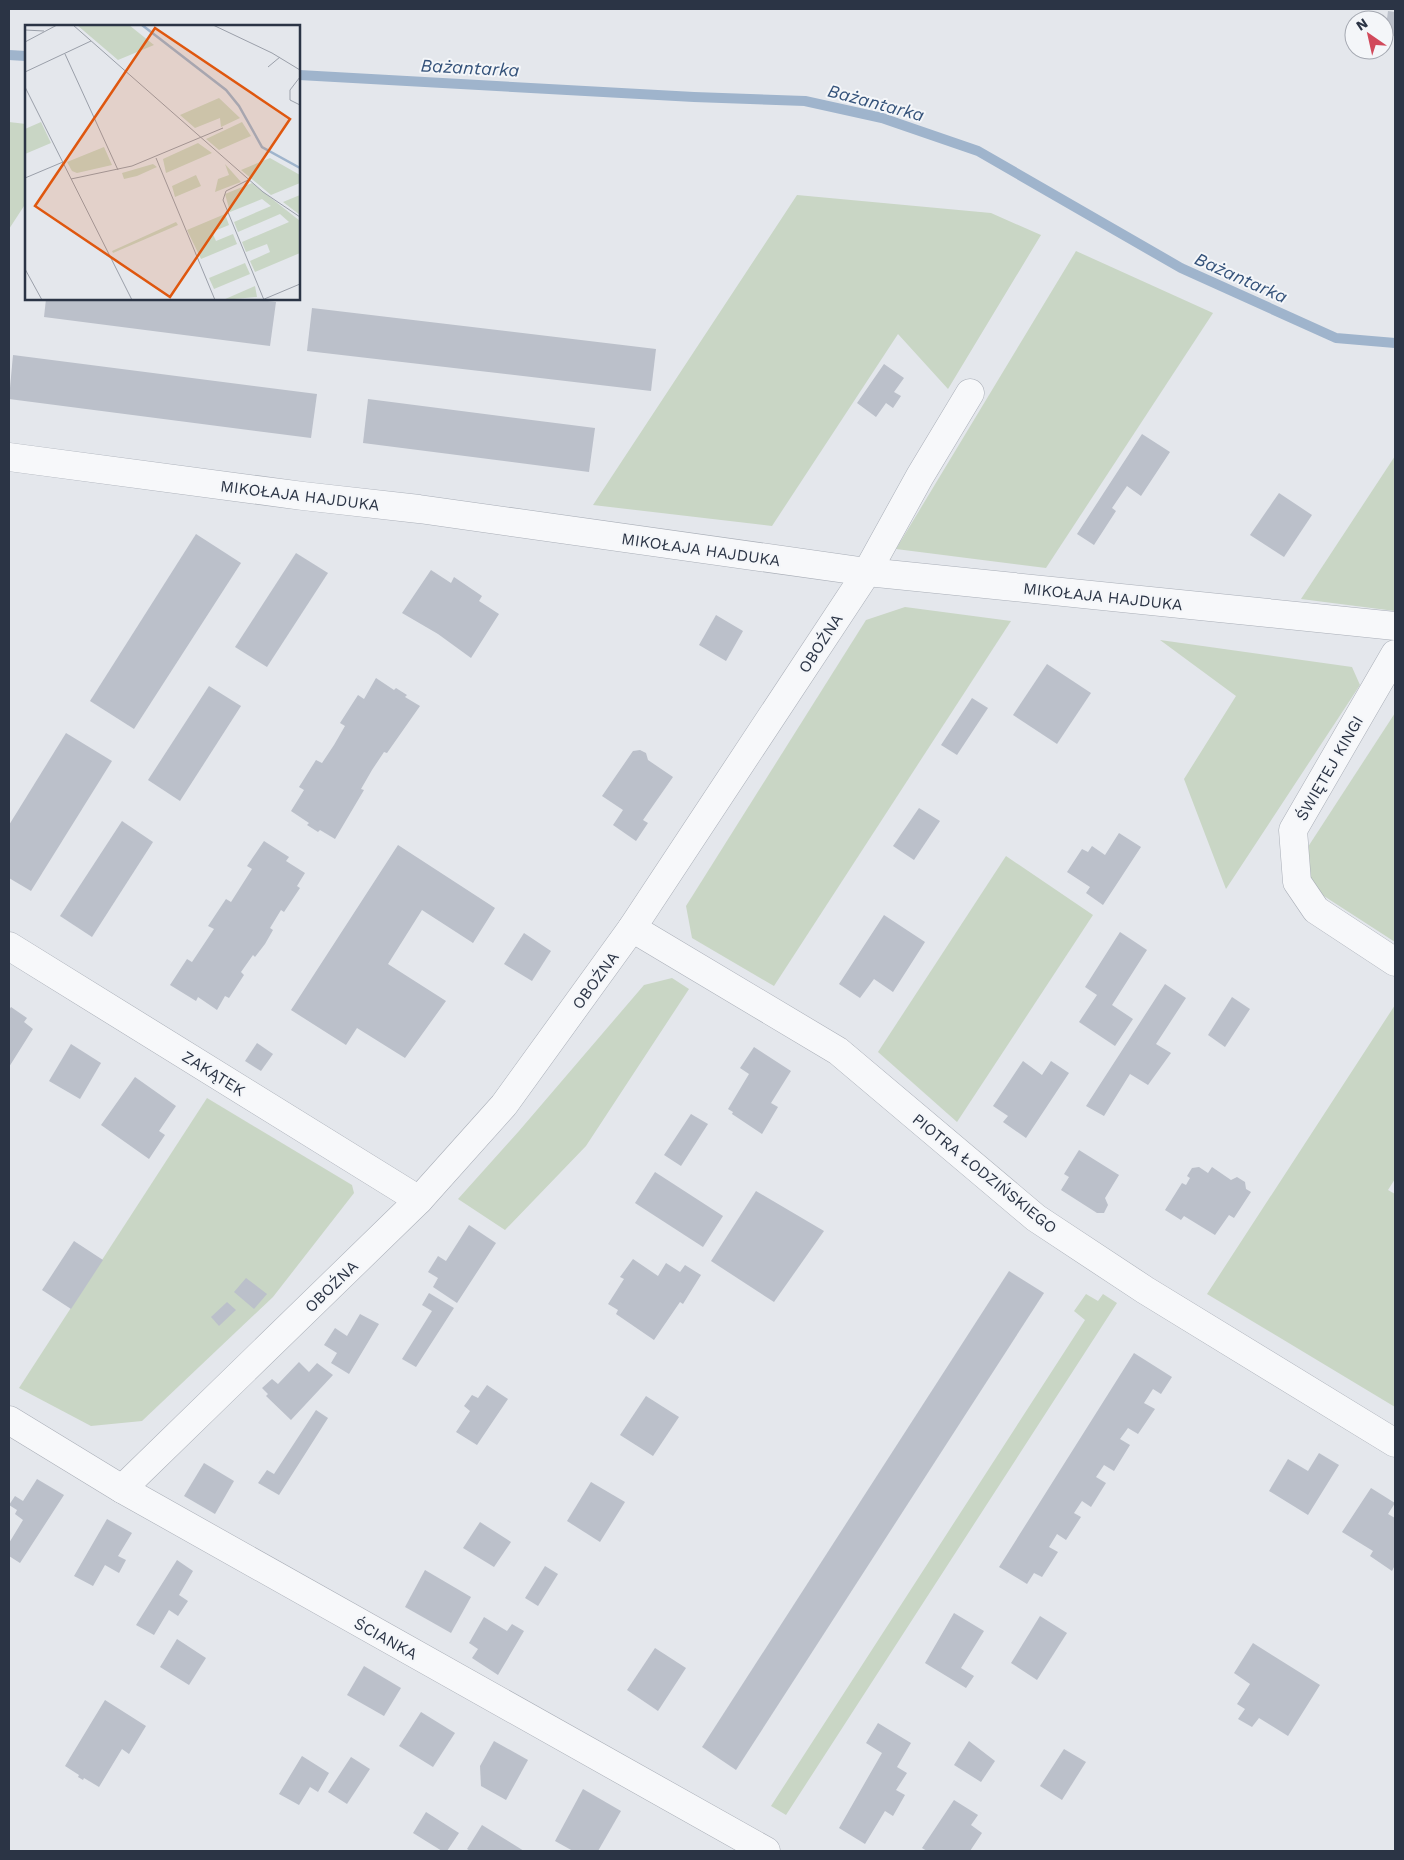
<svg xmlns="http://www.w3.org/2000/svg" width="1404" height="1860" font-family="'Work Sans',sans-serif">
	<rect width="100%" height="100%" fill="#e4e7ec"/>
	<g fill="#c9d6c5">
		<path d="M9 122 26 124V203L9 229Z"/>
		<path d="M797 195 991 213 1041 235 948 389 898 334 772 526 593 505Z"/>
		<path d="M1076 251 1213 313 1046 568 896 549Z"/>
		<path d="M1395 456V611L1301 599Z"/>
		<path d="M905 607 1011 621 774 986 692 938 686 906 866 620Z"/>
		<path d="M1160 640 1352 667 1360 685 1226 889 1184 779 1236 696Z"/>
		<path d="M1395 713V942L1310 887 1304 853Z"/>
		<path d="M1006 856 1093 915 957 1122 878 1052Z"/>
		<path d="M672 978 689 989 586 1146 505 1230 458 1199 519 1131 644 985Z"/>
		<path d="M1395 1005V1179L1388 1190 1395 1194V1407L1207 1294Z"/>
		<path d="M207 1098 352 1185 354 1193 273 1297 142 1421 91 1426 19 1388Z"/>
		<path d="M1086 1294 1098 1301 1103 1294 1117 1303 786 1815 771 1806 1085 1320 1074 1311Z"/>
	</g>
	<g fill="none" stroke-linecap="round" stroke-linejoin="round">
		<g stroke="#9fb4cc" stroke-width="10">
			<path d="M9 55 26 56"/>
			<path d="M299 75 694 97 805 101 882 118 978 151 1181 268 1336 338 1395 343"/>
		</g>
	</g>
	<g fill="#bbc0ca">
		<path d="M1388 11 1395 12V36L1385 35Z"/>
		<path d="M46 299H251L276 302 270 346 44 317Z"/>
		<path d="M312 308 656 349 651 391 307 351Z"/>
		<path d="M13 355 317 394 311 438 9 399Z"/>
		<path d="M884 364 904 378 894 392 901 396 893 408 886 403 876 417 857 403Z"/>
		<path d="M368 399 595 428 589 472 363 443Z"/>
		<path d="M1142 434 1170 452 1141 496 1127 486 1112 508 1116 511 1094 545 1077 534Z"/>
		<path d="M1279 493 1312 515 1284 557 1250 535Z"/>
		<path d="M196 534 241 563 134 729 90 701Z"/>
		<path d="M296 553 328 573 267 667 235 647Z"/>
		<path d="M431 570 451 583 454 577 482 596 479 601 499 614 471 658 438 634 402 613Z"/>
		<path d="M716 615 743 631 726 661 699 645Z"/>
		<path d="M1047 664 1091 693 1057 744 1013 715Z"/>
		<path d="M376 678 394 690 396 688 407 695 405 697 420 706 387 753 384 752 372 770 361 789 364 790 335 839 320 830 318 832 307 825 309 823 291 811 304 790 299 787 316 760 322 763 334 745 345 726 340 723 358 695 364 699Z"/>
		<path d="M209 686 241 706 180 801 148 780Z"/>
		<path d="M972 698 988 708 957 755 941 745Z"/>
		<path d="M66 733 112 761 31 891 9 878V825Z"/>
		<path d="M640 750 646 753 648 760 673 777 643 820 648 823 636 841 613 825 623 810 602 796 633 751Z"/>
		<path d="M919 808 940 821 914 860 893 846Z"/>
		<path d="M122 821 153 842 92 937 60 916Z"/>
		<path d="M1119 833 1141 847 1103 905 1086 893 1090 887 1067 872 1082 849 1088 852 1092 846 1105 855Z"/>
		<path d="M264 841 289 857 286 861 305 873 297 886 300 888 284 912 281 910 270 928 273 930 265 944 255 957 253 955 241 972 244 975 229 998 225 996 217 1010 198 997 196 1001 170 985 187 959 192 962 214 929 208 926 226 899 231 902 252 869 247 866Z"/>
		<path d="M398 845 495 908 473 943 422 910 388 964 446 1001 405 1058 357 1028 346 1045 291 1010Z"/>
		<path d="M884 915 925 942 893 992 874 979 860 998 839 984Z"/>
		<path d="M1120 932 1147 950 1112 1005 1133 1019 1115 1046 1079 1022 1097 995 1085 987Z"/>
		<path d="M524 933 551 951 532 981 504 964Z"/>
		<path d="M1165 984 1186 998 1156 1044 1171 1053 1148 1085 1130 1074 1104 1116 1086 1106Z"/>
		<path d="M1232 997 1250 1009 1225 1047 1208 1035Z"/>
		<path d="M11 1007 27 1018 24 1022 33 1029 9 1067V1010Z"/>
		<path d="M257 1043 273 1054 261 1071 245 1061Z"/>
		<path d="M71 1044 101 1063 80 1099 49 1081Z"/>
		<path d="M754 1047 791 1071 771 1103 778 1107 762 1134 732 1114 733 1112 728 1109 749 1074 740 1068Z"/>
		<path d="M1023 1061 1042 1075 1051 1061 1069 1073 1026 1138 1003 1122 1008 1116 993 1106Z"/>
		<path d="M135 1077 176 1106 159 1131 165 1135 149 1159 101 1125Z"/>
		<path d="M691 1114 708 1124 681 1166 664 1155Z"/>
		<path d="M1079 1150 1119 1175 1105 1198 1108 1205 1104 1213H1097L1061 1190 1069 1177 1064 1174Z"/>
		<path d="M1199 1167 1208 1173 1212 1167 1231 1180 1237 1177 1245 1182 1246 1189 1251 1192 1234 1218 1229 1215 1215 1235 1184 1216 1181 1220 1165 1210 1182 1183 1186 1185 1190 1178 1187 1176 1192 1168Z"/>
		<path d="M655 1172 723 1216 703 1247 635 1203Z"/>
		<path d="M756 1191 824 1231 774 1302 711 1261Z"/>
		<path d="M469 1225 496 1243 457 1303 433 1287 438 1278 428 1272 438 1256 446 1261Z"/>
		<path d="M74 1241 103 1260 71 1309 42 1290Z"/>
		<path d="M633 1259 658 1276 666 1263 680 1272 685 1265 701 1275 683 1304 680 1302 654 1340 616 1314 618 1310 608 1304 624 1279 620 1277Z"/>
		<path d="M1009 1271 1044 1293 736 1770 702 1747Z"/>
		<path d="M246 1278 267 1294 254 1309 234 1292Z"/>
		<path d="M429 1293 454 1308 416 1367 402 1359 432 1311 422 1305Z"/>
		<path d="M227 1302 236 1310 219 1326 211 1317Z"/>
		<path d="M360 1314 379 1324 349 1374 331 1363 337 1353 324 1345 335 1328 347 1336Z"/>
		<path d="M1134 1353 1172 1377 1161 1394 1153 1389 1144 1403 1155 1409 1138 1434 1128 1428 1120 1439 1130 1445 1114 1471 1104 1465 1096 1477 1106 1483 1091 1507 1082 1501 1074 1513 1081 1517 1066 1540 1057 1534 1049 1547 1058 1552 1042 1577 1034 1573 1027 1584 999 1567Z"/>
		<path d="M299 1362 309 1372 317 1363 333 1375 291 1420 266 1396 268 1394 262 1388 272 1379 278 1384Z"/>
		<path d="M487 1385 508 1399 477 1445 456 1432 470 1411 464 1406 472 1395 478 1398Z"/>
		<path d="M646 1396 679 1417 653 1456 620 1435Z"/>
		<path d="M316 1410 328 1418 279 1495 258 1483 267 1470 274 1474Z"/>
		<path d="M1319 1453 1339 1465 1308 1515 1269 1491 1288 1459 1308 1471Z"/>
		<path d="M204 1463 234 1481 215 1514 184 1496Z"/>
		<path d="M37 1479 64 1495 20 1563 9 1556V1543L23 1520 15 1514 17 1510 9 1505 15 1496 23 1501Z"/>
		<path d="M591 1482 625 1502 600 1542 567 1521Z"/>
		<path d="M1371 1488 1395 1503 1388 1514 1395 1518V1565L1392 1571 1370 1556 1373 1551 1342 1532Z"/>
		<path d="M107 1519 132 1533 118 1556 126 1560 119 1573 105 1565 93 1586 74 1576Z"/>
		<path d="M480 1522 511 1542 494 1567 463 1548Z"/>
		<path d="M177 1560 193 1571 179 1595 188 1601 178 1616 169 1610 154 1635 136 1625Z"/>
		<path d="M545 1566 558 1574 538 1606 525 1598Z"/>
		<path d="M425 1570 471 1597 451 1633 405 1607Z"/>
		<path d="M954 1613 984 1631 961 1668 974 1676 966 1688 925 1663Z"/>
		<path d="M1040 1616 1067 1633 1037 1680 1011 1663Z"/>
		<path d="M484 1617 507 1631 512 1624 524 1631 498 1675 472 1658 478 1649 469 1643Z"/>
		<path d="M177 1639 206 1658 189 1685 160 1667Z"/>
		<path d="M1253 1643 1320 1685 1288 1736 1259 1718 1252 1727 1238 1719 1245 1709 1237 1704 1250 1684 1234 1673Z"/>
		<path d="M655 1648 686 1668 658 1711 627 1690Z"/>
		<path d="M364 1666 401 1688 384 1716 347 1695Z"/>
		<path d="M105 1700 146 1726 129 1754 122 1749 99 1787 84 1778 83 1780 78 1777 79 1775 65 1766Z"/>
		<path d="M421 1712 455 1733 433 1767 399 1746Z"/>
		<path d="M878 1723 911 1743 897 1767 907 1773 896 1790 905 1795 893 1816 885 1811 865 1844 839 1828 882 1753 866 1743Z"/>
		<path d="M494 1741 528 1760 506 1800 481 1786 480 1766Z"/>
		<path d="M969 1741 995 1761 981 1782 954 1765Z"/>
		<path d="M1064 1749 1086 1762 1062 1800 1040 1786Z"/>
		<path d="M302 1756 329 1773 318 1792 310 1787 299 1805 279 1794Z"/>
		<path d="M351 1757 370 1769 347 1804 328 1792Z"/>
		<path d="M583 1789 621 1811 598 1851H573L555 1841Z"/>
		<path d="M954 1800 978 1815 971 1825 982 1833 970 1851H927L922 1848Z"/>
		<path d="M426 1812 459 1833 447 1851H442L413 1833Z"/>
		<path d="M482 1825 524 1851H470L467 1849Z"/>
	</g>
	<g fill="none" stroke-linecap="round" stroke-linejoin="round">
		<defs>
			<g id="minor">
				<path d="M9 457 303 496 419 509 867 572 1395 626"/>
				<path d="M1395 654 1293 830 1297 882 1316 910 1395 962"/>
				<path d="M632 928 838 1051 1036 1218 1145 1290 1395 1443"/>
				<path d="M9 946 419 1200"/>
				<path d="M9 1420 122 1489 766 1851"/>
				<path d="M122 1489 419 1200 504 1105 632 928 867 572 920 476 970 393"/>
			</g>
		</defs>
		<use href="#minor" stroke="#a9aeb7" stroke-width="29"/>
		<use href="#minor" stroke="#f7f8fa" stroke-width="28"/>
	</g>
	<g text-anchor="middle" stroke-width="4" stroke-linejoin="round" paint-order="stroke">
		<g font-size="16" fill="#2b3445" stroke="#f4f6f9">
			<text transform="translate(300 495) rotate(7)" y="6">MIKOŁAJA HAJDUKA</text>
			<text transform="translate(701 549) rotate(8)" y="6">MIKOŁAJA HAJDUKA</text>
			<text transform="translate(1103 596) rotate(6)" y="6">MIKOŁAJA HAJDUKA</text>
			<text transform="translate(820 643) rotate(-57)" y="6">OBOŹNA</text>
			<text transform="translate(1329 768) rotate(-60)" y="6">ŚWIĘTEJ KINGI</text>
			<text transform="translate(595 980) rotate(-54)" y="6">OBOŹNA</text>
			<text transform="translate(214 1073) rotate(32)" y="6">ZAKĄTEK</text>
			<text transform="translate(985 1173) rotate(39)" y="6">PIOTRA ŁODZIŃSKIEGO</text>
			<text transform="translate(331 1286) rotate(-44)" y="6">OBOŹNA</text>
			<text transform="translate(386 1638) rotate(29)" y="6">ŚCIANKA</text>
		</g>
		<g font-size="18" font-style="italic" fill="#34527a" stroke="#f4f6f9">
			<text transform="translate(470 68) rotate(3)" y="6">Bażantarka</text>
			<text transform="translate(876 103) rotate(15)" y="6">Bażantarka</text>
			<text transform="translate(1241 278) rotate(24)" y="6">Bażantarka</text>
		</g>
	</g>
	<g transform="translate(25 25)">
		<rect width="275" height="275" fill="#e4e7ec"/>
		<path d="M52 0H104L129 20 93 35ZM194 73 215 93 196 102 195 93 170 103 155 90ZM16 97 26 118 0 129V104ZM217 97 226 111 194 125 181 114ZM173 118 187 128 141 148 138 134ZM79 122 87 140 52 148 47 146 42 137ZM245 133 275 150V158L246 170 216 145ZM128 139 132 142 112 151 99 154 97 148ZM200 139 216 157 190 167 193 154 204 150ZM171 150 176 161 150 172 147 161ZM227 158 275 196V228L230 247 225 236 245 227 242 219 221 227 217 217 264 197 255 189 213 207 209 197 246 181 237 174 205 187 200 169ZM275 170V190L258 177ZM200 189 204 200 187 207 191 216 208 209 212 219 176 234 162 205ZM151 197 153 200 88 228 87 226ZM220 238 225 249 189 264 184 253ZM230 261 232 272 198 275Z" fill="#c9d6c5"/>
		<path fill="none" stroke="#9fb4cc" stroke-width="2.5" d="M117 0 201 65 214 81 237 122 275 143"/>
		<path fill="none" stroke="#9a9fa9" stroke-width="1" d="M48 0 238 167 275 192M188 0 247 28 275 45M0 5 19 6M0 17 32 0M40 29 93 145M243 42 255 32M0 47 66 16M275 52 265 65V75L275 80M0 62 107 275M131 133 190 275M0 153 38 137M46 154 107 141 198 103M225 154 201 166 198 175 239 275M0 244 17 275M237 275 275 259"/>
		<path fill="#df570f" fill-opacity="0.15" stroke="#df570f" stroke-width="2.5" d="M130 3 265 94 145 272 10 181Z"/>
		<rect width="275" height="275" fill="none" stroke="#2b3445" stroke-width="2.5"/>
	</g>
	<rect width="1404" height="1860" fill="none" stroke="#2b3445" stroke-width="20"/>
	<g transform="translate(1369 35) rotate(326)"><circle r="24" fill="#f4f6f9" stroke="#a4a8b1"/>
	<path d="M0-4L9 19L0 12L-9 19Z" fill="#d1495b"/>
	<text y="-8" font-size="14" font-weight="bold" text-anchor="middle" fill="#2b3445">N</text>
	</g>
</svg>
